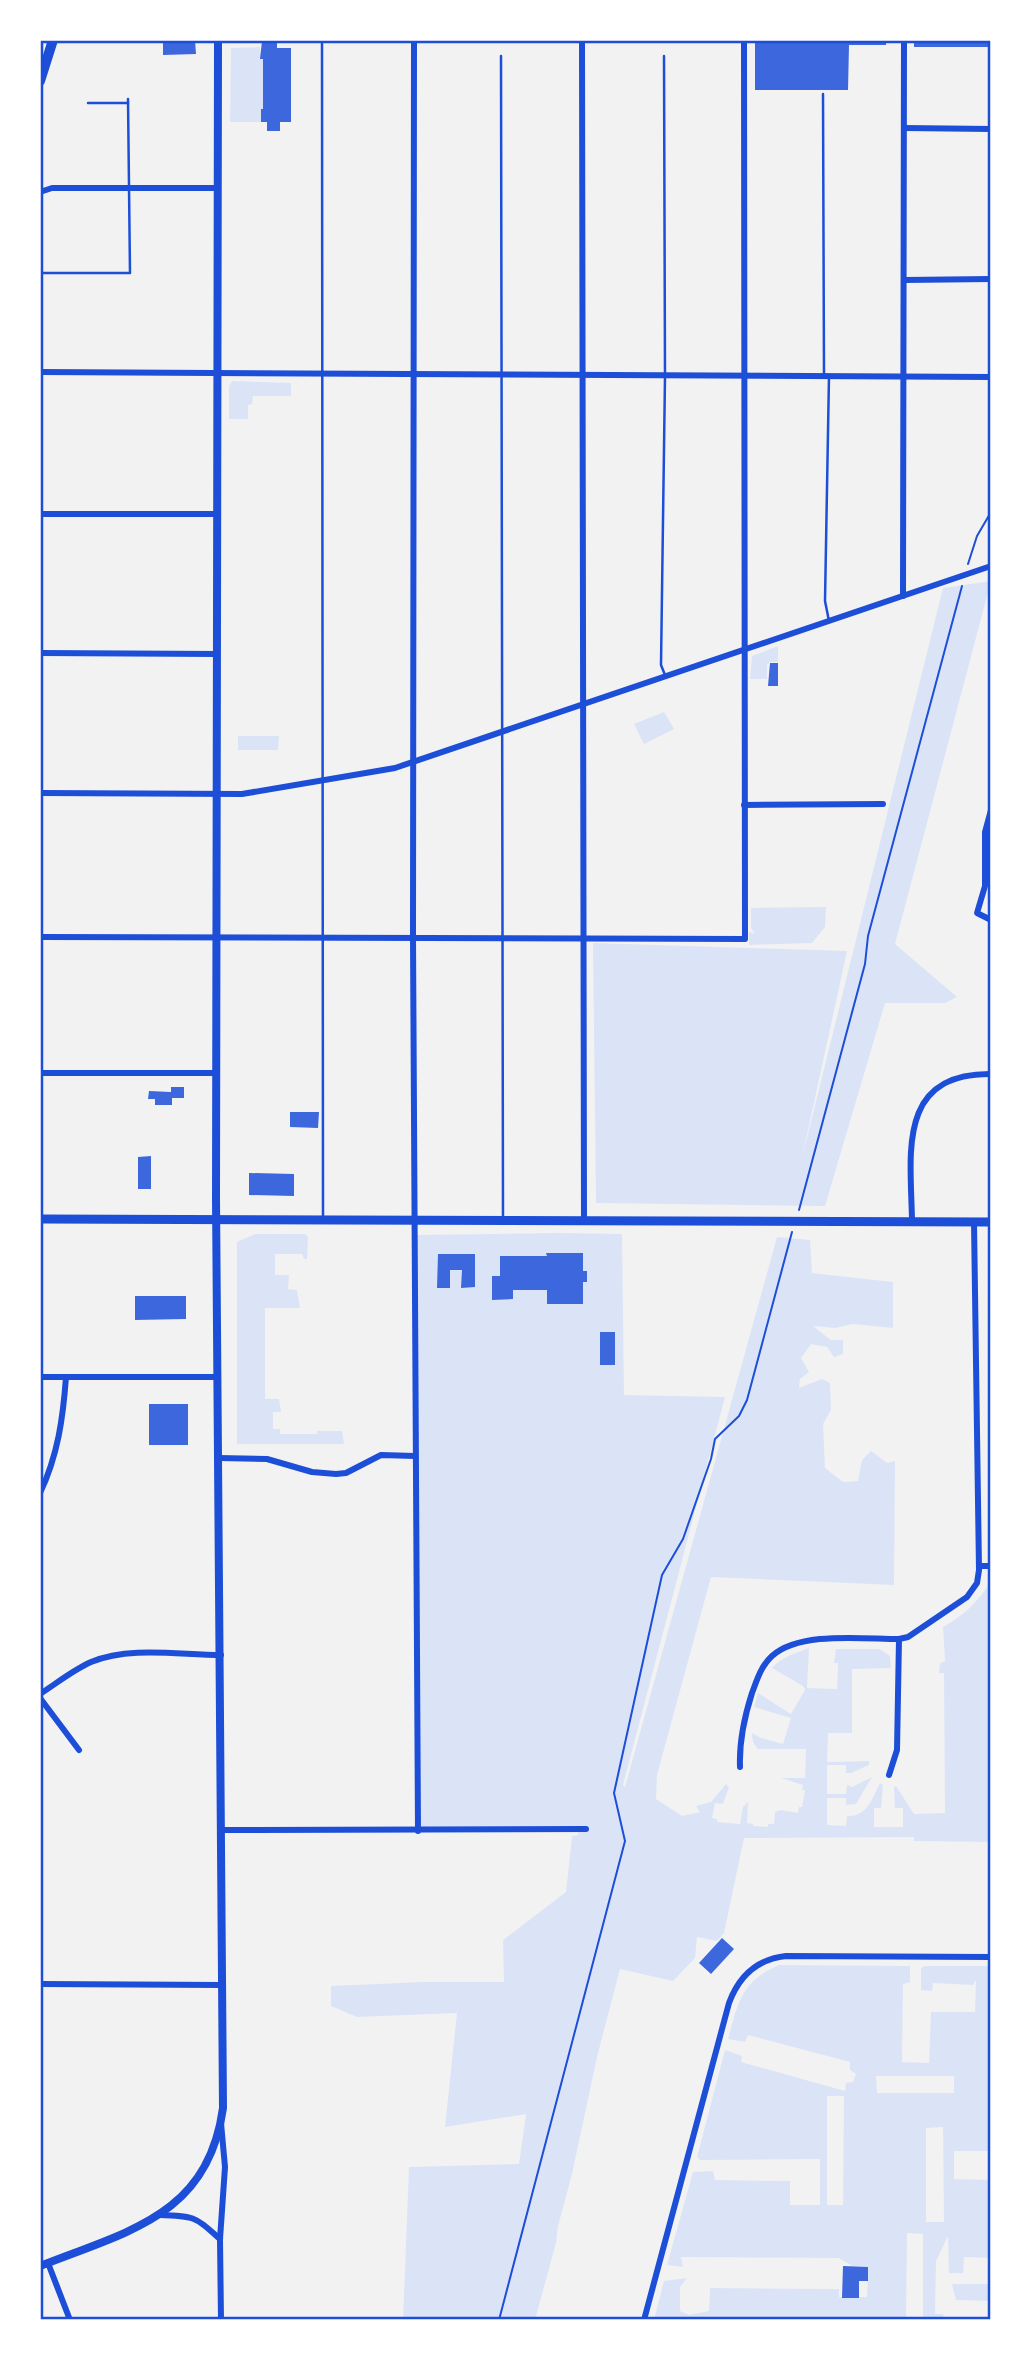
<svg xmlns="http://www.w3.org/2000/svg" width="1031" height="2360" font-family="Roboto,sans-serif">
	<rect width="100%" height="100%" fill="#f2f2f2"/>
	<g fill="#dbe4f7" fill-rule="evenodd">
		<path d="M260 47V58L263 59V109L261 110V122H230L231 48Z"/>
		<path d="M232 381 291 383V396H253L252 404 248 405V419H229V386Z"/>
		<path d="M991 581 895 944 957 997 945 1003H885L825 1206 596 1203 593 943 847 951 802 1158 943 588Z"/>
		<path d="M778 646V662H770L767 665V679H750L752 656Z"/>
		<path d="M664 712 674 729 644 744 634 724Z"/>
		<path d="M238 736H279L278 750H238Z"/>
		<path d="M822 907H826L825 927 812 943 749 945V932L755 934 751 928V908Z"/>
		<path d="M558 1233 622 1234 624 1395 725 1397 623 1785 625 1787 777 1237 810 1240 812 1273 893 1282V1328L853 1324 835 1328 813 1326 831 1340H843V1354L834 1357 827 1347 811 1344 801 1358 809 1372 800 1379 799 1388 822 1379 830 1383 831 1410 823 1424 825 1468 843 1482 858 1481 862 1460 871 1451 887 1463 895 1461 894 1585 711 1577 657 1775 656 1799 682 1816 700 1812 696 1806 711 1802 726 1784 729 1787 723 1804 715 1803 712 1818 717 1819V1822L740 1824 743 1807 748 1802 747 1823 753 1824V1826L768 1827V1824H774L775 1812 781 1810 798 1813 799 1807H802L805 1790H802L803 1785 781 1778H805L806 1749H758C753 1743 752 1740 752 1733L761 1738 783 1744 791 1718 754 1707 758 1693 791 1714 805 1690 803 1686 772 1668C781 1657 796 1653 809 1648L807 1688 837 1689 838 1663H834L836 1649H880L890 1656 891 1668 852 1669V1733H828L827 1762 869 1761V1765L851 1773H846V1765H827V1794H846L847 1785 852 1787 872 1777 856 1804 846 1805V1798H827V1825L846 1826 847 1816C867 1817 872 1799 880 1783L883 1785 881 1808H874V1827H903V1808H895L894 1787 896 1786 914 1814 945 1813 944 1673H939L940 1663 945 1661 943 1627C963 1616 979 1601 991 1581V1842L914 1841V1837L744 1838 724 1933 717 1941 697 1937 695 1958 673 1981 620 1969 597 2057 572 2174 558 2226 556 2243 535 2320H403L409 2167 519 2164 526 2114 445 2127 457 2013 357 2017 331 2006V1986L423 1982H504L503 1940 566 1892 572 1836 578 1835 577 1830 418 1831 416 1235Z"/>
		<path d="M255 1234H305L308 1237 307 1259H304L302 1254H275V1275H289L288 1289 297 1290 300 1308H265V1399H279L281 1412H273V1429H280V1434H317V1431H342L344 1444H237V1242Z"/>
		<path d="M779 1965 910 1966V1982L903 1984 902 2062 929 2063 931 2012H975L976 1980 973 1985 933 1983 932 1991 921 1990V1968L925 1966H991V2151H954V2179L991 2180V2258L964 2257 963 2273H949L948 2236 936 2261 935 2314H943L944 2320H923V2234L907 2233 906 2320H654L664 2281 687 2278 680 2287V2311L689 2315 709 2311 710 2288 839 2289V2297H867L868 2267 852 2266 839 2258 681 2257 683 2267 667 2265 693 2172 713 2171 715 2180 790 2181V2205H820V2159L700 2160 697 2157 725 2050 742 2056 741 2062 845 2091 846 2083 853 2082 856 2074 850 2070V2062L748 2035 745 2042 728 2039C738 2003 741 1981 779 1965ZM876 2076H954V2093H877ZM827 2096H844L843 2205H827ZM943 2127 944 2222H926V2128Z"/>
		<path d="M952 2284H991V2301L956 2300Z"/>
	</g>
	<g fill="#3d67dc">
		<path d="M163 40H195L196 54 163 55Z"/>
		<path d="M755 40H886V45H849L848 90H755Z"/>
		<rect x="914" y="40" width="77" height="7"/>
		<path d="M262 41H277V48H291V122H280V131H267V122H261V109H263V59H260Z"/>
		<path d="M770 663H778V686H768Z"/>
		<path d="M171 1087H184V1098H172V1105H155V1099H148L149 1091 171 1092Z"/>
		<path d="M290 1112H319L318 1128 290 1127Z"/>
		<path d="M151 1156V1189H138V1157Z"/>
		<path d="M249 1173 294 1174V1196L249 1195Z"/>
		<path d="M546 1253H583V1271H587V1282H583V1304H547V1290H513V1299L492 1300V1276H500V1256H547Z"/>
		<path d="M438 1254H475V1287L461 1288 462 1270H450V1288H437Z"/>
		<path d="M135 1296H186V1319L135 1320Z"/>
		<rect x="600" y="1332" width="15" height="33"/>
		<rect x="149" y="1404" width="39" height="41"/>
		<path d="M722 1938 734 1949 711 1974 699 1963Z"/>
		<path d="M843 2266 868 2267V2281H859V2298H842Z"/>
	</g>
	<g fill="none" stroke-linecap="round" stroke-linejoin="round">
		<g stroke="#1d4ed8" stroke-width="2">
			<path d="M968 564 977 536 991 512"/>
			<path d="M799 1210 865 964 868 936 962 586"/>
			<path d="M499 2320 625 1841 614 1793 662 1575 683 1539 711 1459 715 1439 739 1416 747 1400 792 1232"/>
		</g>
		<g stroke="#1d4ed8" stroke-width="2.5">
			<path d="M322 40 323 1216"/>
			<path d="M501 56 503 1218"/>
			<path d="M664 56 665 376 661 665 665 675"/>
			<path d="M823 94 824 377"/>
			<path d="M88 103H128"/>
			<path d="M40 273H130L128 99"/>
			<path d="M829 621 825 601 829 376"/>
		</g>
		<g stroke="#1d4ed8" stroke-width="6">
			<path d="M414 40 413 937 418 1831"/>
			<path d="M582 40 584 1221"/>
			<path d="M904 128 991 129"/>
			<path d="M40 192 52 188H218"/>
			<path d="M904 280 991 279"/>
			<path d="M40 372 991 377"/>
			<path d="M40 514H217"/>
			<path d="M903 596 904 40"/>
			<path d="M40 653 217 654"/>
			<path d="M40 793 242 794 395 768 991 566"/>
			<path d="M744 805 883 804"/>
			<path d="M991 810 985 832V886L977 913 991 920"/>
			<path d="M40 937 745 939 744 40"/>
			<path d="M40 1073H217"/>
			<path d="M912 1221C911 1154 896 1073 991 1074"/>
			<path d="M40 1377H218"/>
			<path d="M219 1458 267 1459 312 1472 336 1474 346 1473 381 1455 415 1456"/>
			<path d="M40 1493C58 1455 63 1418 66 1377"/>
			<path d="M979 1566H991"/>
			<path d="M40 1694C57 1683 73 1670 91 1662 130 1646 179 1655 221 1655"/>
			<path d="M40 1698 79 1750"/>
			<path d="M740 1767C739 1741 744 1718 752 1693 757 1680 761 1666 772 1656 800 1631 863 1639 899 1639L908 1637 967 1597 977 1583 979 1570 974 1222"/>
			<path d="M889 1775 897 1750 899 1639"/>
			<path d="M222 1830 586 1829"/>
			<path d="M40 1984 222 1985"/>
			<path d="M159 2215C195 2216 194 2216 220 2239"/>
			<path d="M48 2263 70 2320"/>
			<path d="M221 2320 220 2239 225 2167 221 2123"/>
			<path d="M644 2320 729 2003C739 1976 758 1959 786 1956L991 1957"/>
		</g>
		<path stroke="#1d4ed8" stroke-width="8" d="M40 2266C128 2231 208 2216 223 2108L216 1198 218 40"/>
		<path stroke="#1d4ed8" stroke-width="9" d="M40 1219 991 1222"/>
		<path stroke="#1d4ed8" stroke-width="10" d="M40 81 53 40"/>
	</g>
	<rect width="1031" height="2360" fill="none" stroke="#ffffff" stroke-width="84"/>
	<rect x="42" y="42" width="947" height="2276" fill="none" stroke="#1d4ed8" stroke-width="2.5"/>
</svg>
